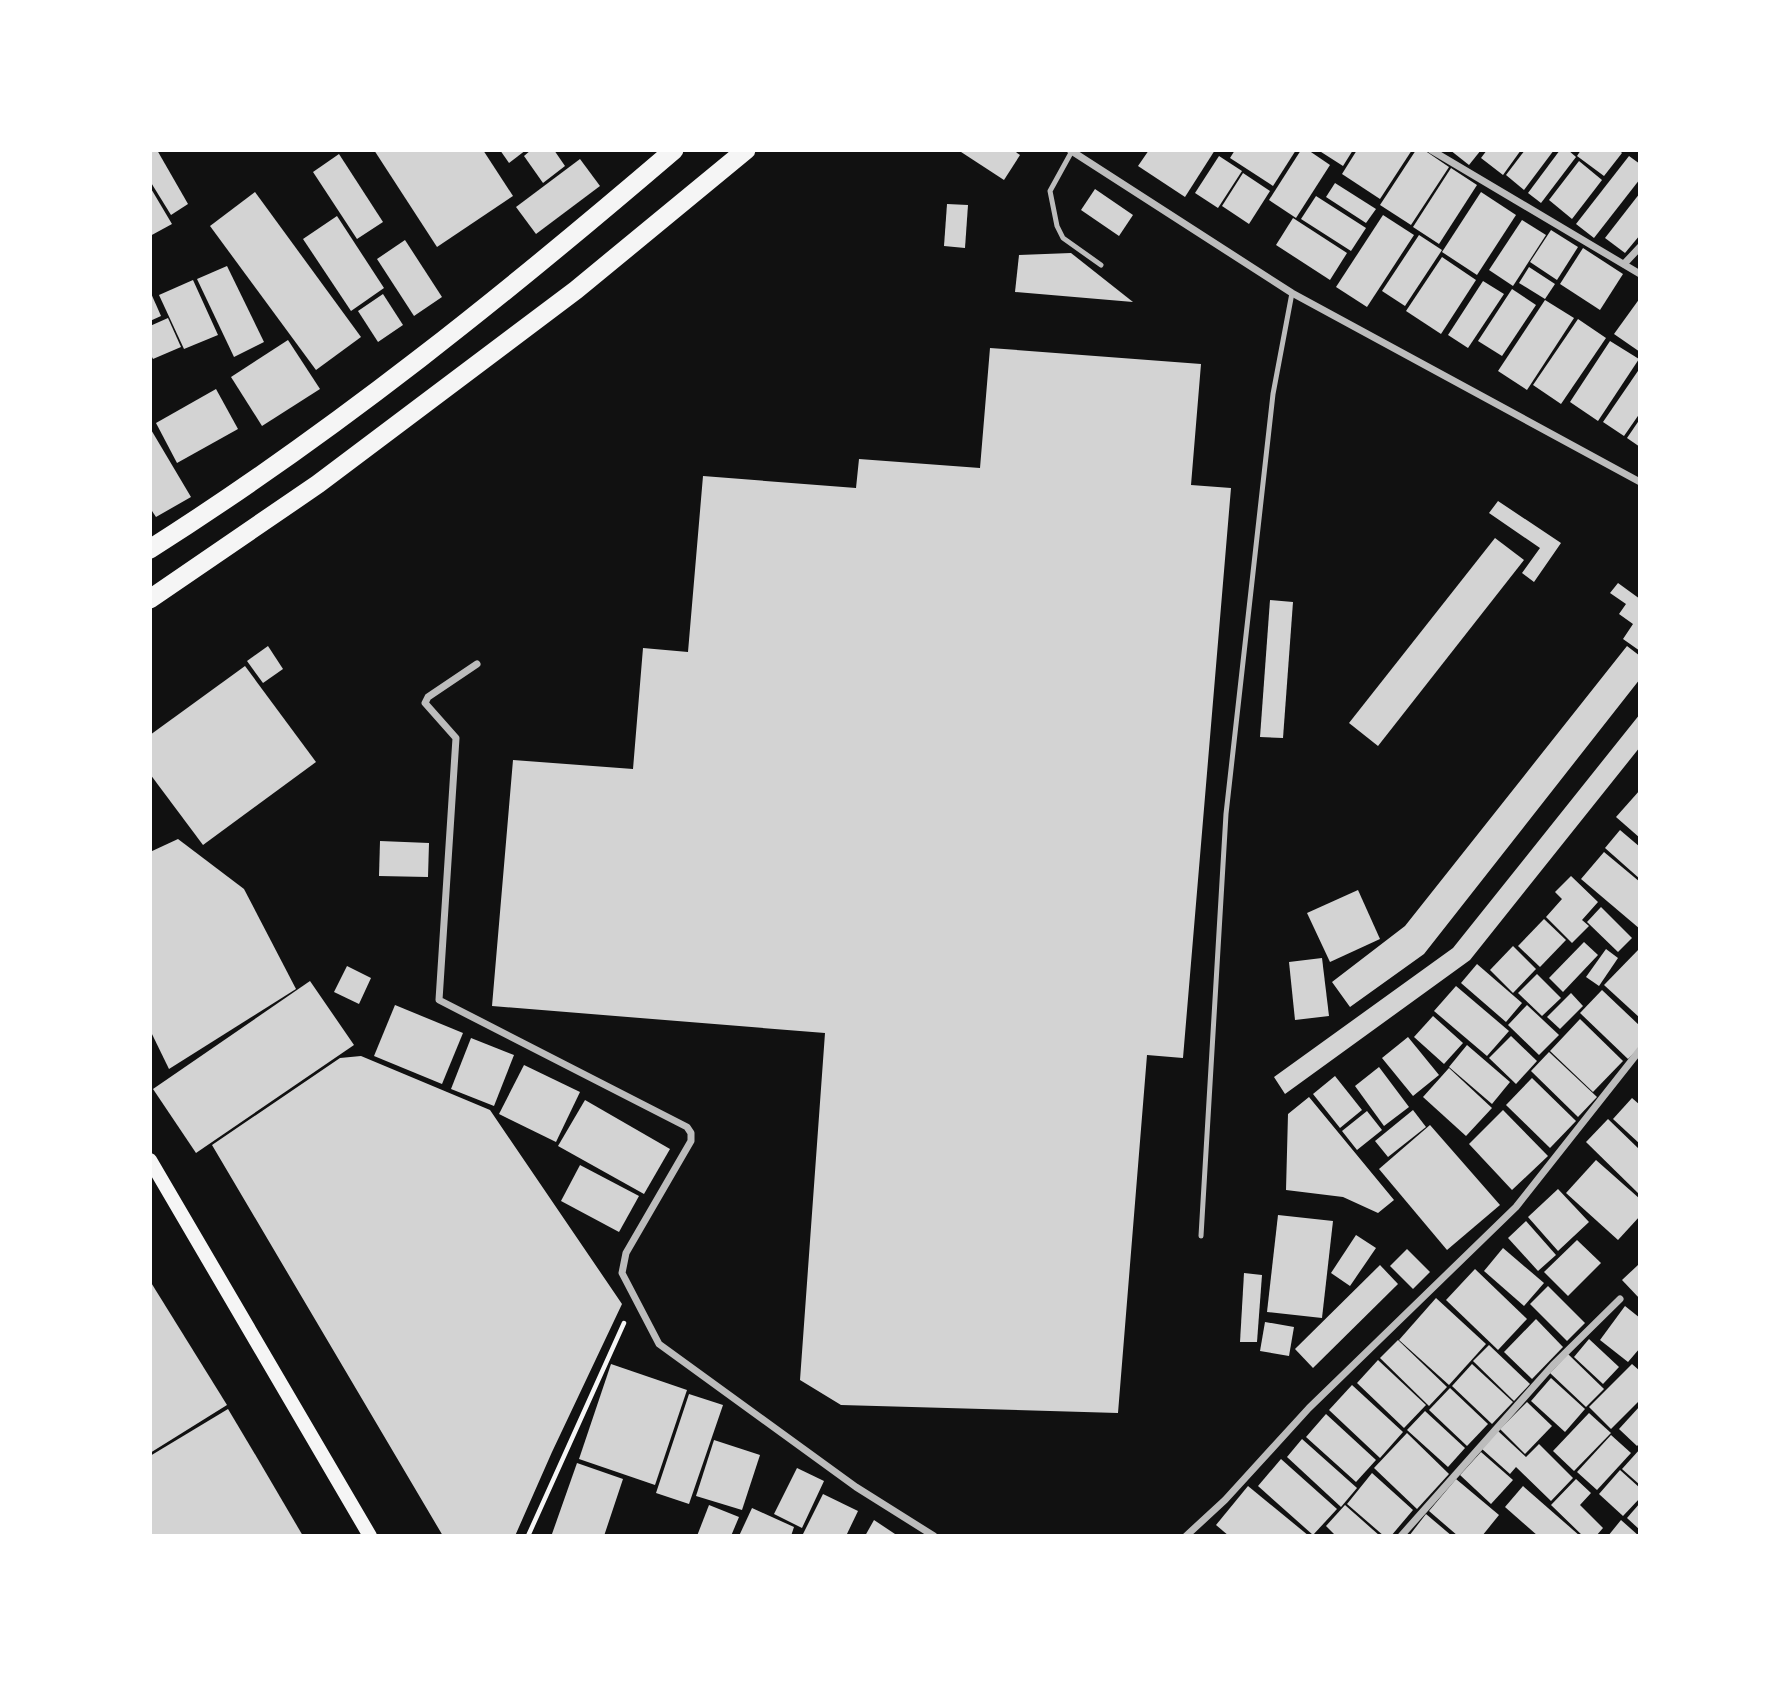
<svg xmlns="http://www.w3.org/2000/svg" width="1790" height="1686" font-family="'Golos Text',sans-serif">
	<rect width="100%" height="100%" fill="#111"/>
	<g fill="#d3d3d3">
		<path d="M150 150H157L188 204 171 215 150 181Z"/>
		<path d="M374 150H483L513 196 437 247Z"/>
		<path d="M500 150H526L509 163Z"/>
		<path d="M531 150H554L565 166 543 183 524 156Z"/>
		<path d="M958 150H1013L1020 155 1004 180Z"/>
		<path d="M1149 150H1215L1185 197 1138 166Z"/>
		<path d="M1235 150H1296L1273 186 1230 158Z"/>
		<path d="M1301 150H1308L1330 165 1296 218 1269 200Z"/>
		<path d="M1318 150H1353L1343 166Z"/>
		<path d="M1357 150H1412L1380 199 1342 174Z"/>
		<path d="M1416 150H1424L1449 167 1411 225 1380 205Z"/>
		<path d="M1450 150H1481L1469 165Z"/>
		<path d="M1487 150H1521L1503 175 1481 158Z"/>
		<path d="M1525 150H1554L1524 190 1506 175Z"/>
		<path d="M1560 150H1568L1576 157 1541 203 1528 193Z"/>
		<path d="M1581 150H1619L1622 153 1604 176 1577 156Z"/>
		<path d="M339 154 383 222 357 239 313 172Z"/>
		<path d="M1219 156 1242 171 1218 208 1195 193Z"/>
		<path d="M1629 156 1640 164V179L1594 238 1576 224Z"/>
		<path d="M580 159 600 186 536 234 516 207Z"/>
		<path d="M1579 161 1602 180 1572 219 1549 200Z"/>
		<path d="M1451 168 1477 185 1439 244 1413 227Z"/>
		<path d="M1243 173 1270 191 1249 224 1222 206Z"/>
		<path d="M1335 183 1376 209 1366 223 1326 197Z"/>
		<path d="M150 187 172 224 150 236Z"/>
		<path d="M1095 189 1133 215 1119 236 1081 210Z"/>
		<path d="M255 192 361 337 316 370 210 226Z"/>
		<path d="M1481 192 1516 215 1477 275 1442 252Z"/>
		<path d="M1640 193V235L1625 253 1605 238Z"/>
		<path d="M1316 196 1366 228 1351 251 1301 219Z"/>
		<path d="M947 204 968 205 965 248 944 246Z"/>
		<path d="M1383 215 1414 235 1367 307 1336 287Z"/>
		<path d="M337 216 384 288 351 311 303 239Z"/>
		<path d="M1293 218 1347 253 1330 280 1276 245Z"/>
		<path d="M1522 220 1546 235 1513 286 1489 270Z"/>
		<path d="M1551 230 1578 247 1557 280 1530 262Z"/>
		<path d="M1419 235 1442 250 1405 306 1382 291Z"/>
		<path d="M405 240 442 297 414 316 377 259Z"/>
		<path d="M1583 248 1623 274 1600 310 1560 284Z"/>
		<path d="M1071 253 1133 302 1015 292 1019 255Z"/>
		<path d="M1442 257 1476 280 1441 334 1406 311Z"/>
		<path d="M227 266 264 342 234 357 197 279Z"/>
		<path d="M1529 267 1555 284 1545 299 1519 283Z"/>
		<path d="M193 280 218 335 184 349 159 295Z"/>
		<path d="M1483 281 1504 294 1468 348 1448 335Z"/>
		<path d="M1512 289 1536 305 1502 356 1478 341Z"/>
		<path d="M150 291 161 316 150 321Z"/>
		<path d="M383 294 403 325 378 342 358 311Z"/>
		<path d="M1640 298V352L1614 334Z"/>
		<path d="M1545 300 1574 318 1527 390 1498 371Z"/>
		<path d="M168 318 181 347 153 359 150 353V326Z"/>
		<path d="M1578 319 1606 338 1561 404 1533 385Z"/>
		<path d="M288 340 320 389 262 426 231 377Z"/>
		<path d="M1610 341 1639 359 1598 421 1570 402Z"/>
		<path d="M990 348 1201 364 1191 485 1231 488 1183 1058 1147 1055 1118 1413 841 1405 800 1380 825 1033 492 1006 513 760 633 769 643 648 688 652 703 476 856 488 859 459 980 468Z"/>
		<path d="M1640 368V413L1624 436 1603 422Z"/>
		<path d="M216 389 238 429 177 463 156 423Z"/>
		<path d="M1640 419V447L1627 438Z"/>
		<path d="M150 428 191 497 156 517 150 508Z"/>
		<path d="M1498 501 1561 543 1534 582 1522 573 1540 548 1489 513Z"/>
		<path d="M1495 538 1524 560 1378 746 1349 723Z"/>
		<path d="M1618 583 1640 599V651L1623 639 1633 624 1619 614 1626 604 1610 593Z"/>
		<path d="M1270 600 1293 602 1283 738 1260 737Z"/>
		<path d="M268 646 283 669 263 683 247 661Z"/>
		<path d="M1627 646 1640 656V679L1424 954 1350 1007 1332 982 1405 926Z"/>
		<path d="M245 666 316 762 203 845 150 774V735Z"/>
		<path d="M1640 714V747L1470 960 1285 1094 1274 1077 1453 948Z"/>
		<path d="M1640 790V838L1616 817Z"/>
		<path d="M1620 830 1640 847V879L1605 848Z"/>
		<path d="M178 839 244 889 296 989 169 1069 150 1030V852Z"/>
		<path d="M380 841 429 843 428 877 379 876Z"/>
		<path d="M1604 852 1640 882V929L1581 879Z"/>
		<path d="M1571 876 1598 902 1582 920 1589 926 1572 943 1546 917 1562 899 1555 892Z"/>
		<path d="M1358 890 1380 939 1330 962 1307 913Z"/>
		<path d="M1601 907 1632 938 1618 952 1587 922Z"/>
		<path d="M1544 919 1566 940 1540 967 1518 946Z"/>
		<path d="M1584 942 1598 955 1563 992 1549 978Z"/>
		<path d="M1513 946 1536 969 1513 993 1490 970Z"/>
		<path d="M1640 948V1018L1604 985Z"/>
		<path d="M1606 949 1618 958 1599 986 1586 977Z"/>
		<path d="M1322 958 1329 1016 1295 1020 1289 962Z"/>
		<path d="M1477 964 1522 1003 1506 1022 1461 983Z"/>
		<path d="M347 966 371 978 359 1004 334 992Z"/>
		<path d="M1537 974 1561 998 1542 1016 1518 993Z"/>
		<path d="M310 981 354 1045 196 1153 153 1089Z"/>
		<path d="M1456 986 1509 1031 1487 1056 1434 1011Z"/>
		<path d="M1602 990 1640 1026V1047L1628 1059 1580 1013Z"/>
		<path d="M1571 993 1583 1006 1560 1029 1547 1017Z"/>
		<path d="M395 1005 463 1033 442 1084 374 1056Z"/>
		<path d="M1527 1005 1559 1035 1539 1055 1508 1025Z"/>
		<path d="M1433 1016 1463 1043 1444 1064 1414 1037Z"/>
		<path d="M1580 1019 1623 1061 1593 1092 1550 1051Z"/>
		<path d="M1511 1036 1537 1061 1516 1084 1489 1058Z"/>
		<path d="M1408 1037 1439 1075 1413 1096 1382 1058Z"/>
		<path d="M471 1038 514 1055 494 1106 451 1089Z"/>
		<path d="M1467 1045 1510 1082 1492 1104 1449 1067Z"/>
		<path d="M1549 1052 1597 1097 1578 1117 1531 1071Z"/>
		<path d="M361 1056 490 1110 622 1304 552 1452 515 1536H443L212 1145 340 1058Z"/>
		<path d="M524 1065 580 1092 556 1142 499 1114Z"/>
		<path d="M1379 1067 1409 1107 1384 1126 1355 1086Z"/>
		<path d="M1449 1068 1492 1108 1466 1136 1423 1097Z"/>
		<path d="M1335 1076 1362 1110 1340 1128 1313 1094Z"/>
		<path d="M1532 1078 1576 1121 1550 1148 1506 1105Z"/>
		<path d="M1309 1097 1394 1200 1378 1213 1343 1197 1286 1190 1288 1114Z"/>
		<path d="M1632 1098 1640 1105V1144L1613 1119Z"/>
		<path d="M585 1100 670 1149 644 1194 558 1146Z"/>
		<path d="M1413 1110 1426 1127 1388 1157 1375 1141Z"/>
		<path d="M1503 1110 1548 1156 1512 1190 1469 1144Z"/>
		<path d="M1367 1111 1382 1130 1357 1150 1342 1131Z"/>
		<path d="M1608 1119 1640 1150V1195L1586 1142Z"/>
		<path d="M1430 1125 1500 1205 1447 1250 1379 1169Z"/>
		<path d="M1596 1160 1640 1199V1216L1618 1240 1566 1193Z"/>
		<path d="M580 1165 639 1196 619 1232 561 1201Z"/>
		<path d="M1558 1189 1589 1222 1558 1251 1528 1217Z"/>
		<path d="M1278 1215 1333 1221 1322 1318 1267 1312Z"/>
		<path d="M1526 1221 1556 1255 1538 1271 1508 1238Z"/>
		<path d="M1356 1235 1376 1248 1350 1286 1331 1273Z"/>
		<path d="M1577 1240 1601 1263 1568 1296 1544 1272Z"/>
		<path d="M1503 1248 1544 1283 1524 1306 1484 1271Z"/>
		<path d="M1407 1249 1430 1272 1413 1289 1390 1266Z"/>
		<path d="M1380 1265 1398 1284 1313 1368 1295 1349Z"/>
		<path d="M1638 1265 1640 1266V1299L1622 1280Z"/>
		<path d="M1475 1269 1527 1319 1498 1350 1446 1300Z"/>
		<path d="M1244 1273 1262 1275 1257 1342H1240Z"/>
		<path d="M150 1281 227 1405 150 1453Z"/>
		<path d="M1548 1286 1585 1323 1567 1341 1530 1304Z"/>
		<path d="M1436 1298 1486 1344 1449 1385 1399 1340Z"/>
		<path d="M1625 1306 1640 1318V1348L1628 1362 1600 1340Z"/>
		<path d="M1536 1319 1563 1347 1532 1379 1504 1352Z"/>
		<path d="M1265 1322 1294 1327 1289 1356 1260 1351Z"/>
		<path d="M1589 1339 1619 1367 1603 1384 1574 1357Z"/>
		<path d="M1398 1340 1447 1387 1429 1406 1380 1358Z"/>
		<path d="M1489 1345 1530 1384 1514 1401 1473 1361Z"/>
		<path d="M1568 1354 1604 1389 1586 1407 1550 1373Z"/>
		<path d="M1378 1360 1426 1405 1404 1428 1357 1383Z"/>
		<path d="M611 1364 687 1390 655 1485 579 1459Z"/>
		<path d="M1472 1364 1513 1402 1492 1424 1452 1386Z"/>
		<path d="M1632 1364 1640 1371V1400L1611 1429 1589 1407Z"/>
		<path d="M1551 1378 1585 1409 1565 1432 1531 1401Z"/>
		<path d="M1352 1385 1403 1432 1380 1458 1329 1410Z"/>
		<path d="M1450 1388 1488 1424 1467 1446 1429 1410Z"/>
		<path d="M689 1394 723 1405 689 1504 656 1493Z"/>
		<path d="M1527 1402 1552 1426 1525 1454 1500 1429Z"/>
		<path d="M1640 1406V1443L1637 1446 1619 1429Z"/>
		<path d="M228 1409 259 1461 303 1536H154L150 1533V1456Z"/>
		<path d="M1425 1411 1465 1448 1448 1467 1407 1430Z"/>
		<path d="M1589 1413 1611 1433 1574 1471 1553 1451Z"/>
		<path d="M1326 1414 1376 1460 1356 1482 1306 1437Z"/>
		<path d="M1498 1431 1526 1457 1539 1444 1573 1478 1551 1501 1516 1467 1510 1474 1482 1449Z"/>
		<path d="M1407 1433 1449 1474 1417 1509 1374 1468Z"/>
		<path d="M1611 1435 1631 1453 1597 1490 1577 1472Z"/>
		<path d="M1302 1439 1357 1488 1341 1507 1287 1457Z"/>
		<path d="M714 1440 760 1455 742 1510 696 1496Z"/>
		<path d="M1640 1449V1485L1622 1469Z"/>
		<path d="M1481 1452 1513 1480 1491 1504 1460 1475Z"/>
		<path d="M1281 1459 1337 1509 1313 1535 1258 1486Z"/>
		<path d="M577 1463 623 1479 604 1536 552 1534Z"/>
		<path d="M797 1468 824 1481 802 1528 774 1514Z"/>
		<path d="M1620 1470 1640 1488V1498L1623 1516 1599 1494Z"/>
		<path d="M1372 1473 1413 1510 1391 1536H1384L1347 1504Z"/>
		<path d="M1456 1479 1499 1515 1482 1536H1458L1429 1511Z"/>
		<path d="M1576 1479 1591 1493 1580 1505 1603 1528 1596 1536H1583L1551 1505Z"/>
		<path d="M1248 1486 1309 1536H1229L1216 1525Z"/>
		<path d="M1523 1486 1580 1536H1538L1505 1507Z"/>
		<path d="M823 1494 858 1511 846 1536H802Z"/>
		<path d="M1640 1503V1530L1627 1518Z"/>
		<path d="M709 1505 739 1517 731 1536H697Z"/>
		<path d="M1345 1505 1380 1536H1336L1326 1526Z"/>
		<path d="M752 1508 794 1527 791 1536H739Z"/>
		<path d="M1426 1514 1452 1536H1409Z"/>
		<path d="M874 1520 895 1534 894 1536H865Z"/>
		<path d="M1621 1520 1639 1536H1608Z"/>
	</g>
	<g fill="none" stroke-linecap="round" stroke-linejoin="round">
		<path stroke="#f5f5f5" stroke-width="4.5" d="M528 1536 624 1323"/>
		<g stroke="#bcbcbc" stroke-width="5">
			<path d="M1072 151 1050 191 1057 226 1063 238 1101 265"/>
			<path d="M1201 1236 1226 814 1273 394 1292 293"/>
		</g>
		<g stroke="#bcbcbc" stroke-width="7">
			<path d="M1070 150 1292 293 1640 482"/>
			<path d="M1431 150 1640 274"/>
			<path d="M1624 264 1640 247"/>
			<path d="M477 664 428 697 425 703 456 738 439 1000 687 1127 691 1133V1141L626 1253 622 1273 659 1344 856 1487 934 1536"/>
			<path d="M1186 1536 1225 1500 1309 1408 1516 1207 1640 1050"/>
			<path d="M1401 1536 1553 1365 1620 1299"/>
		</g>
		<path stroke="#f5f5f5" stroke-width="14" d="M150 1160 370 1536"/>
		<g stroke="#f5f5f5" stroke-width="19">
			<path d="M150 549C336 431 507 293 674 150"/>
			<path d="M150 599 318 484 576 290 746 150"/>
		</g>
	</g>
	<rect width="1790" height="1686" fill="none" stroke="#ffffff" stroke-width="304"/>
</svg>
